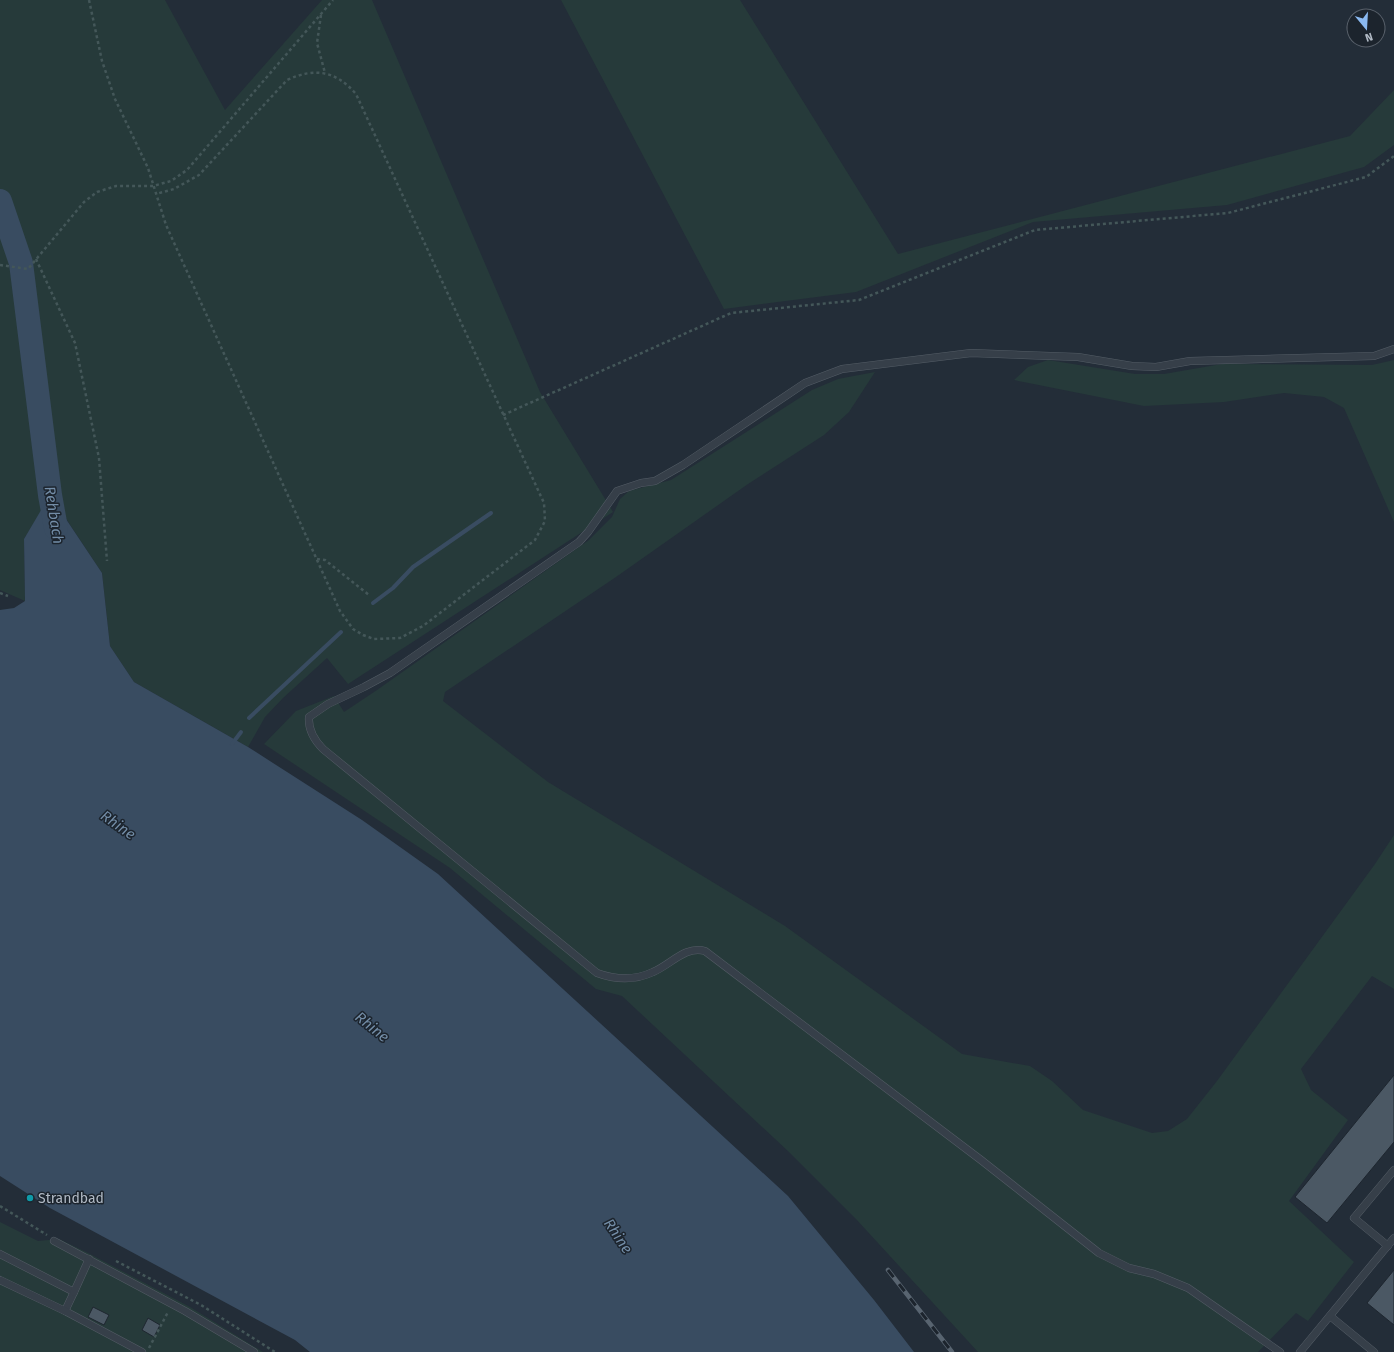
<svg xmlns="http://www.w3.org/2000/svg" width="1394" height="1352" font-family="'Fira Sans',sans-serif">
	<rect width="100%" height="100%" fill="#232d38"/>
	<g fill="#263a3a">
		<path d="M0 0H165L225 110 322 0H372L540 392 613 512 348 684 327 658 283 698 265 717 248 747 134 682 110 646 102 573 51 496 24 539 25 601 0 590Z"/>
		<path d="M561 0H740L898 254 1350 136 1394 90V145L1364 167 1227 205 1033 222 856 292 724 309Z"/>
		<path d="M1048 360 1135 374H1164L1222 364 1372 365 1394 360V522L1344 408 1324 397 1284 393 1224 402 1144 406 1014 380 1028 367Z"/>
		<path d="M875 372 849 412 824 435 748 484 616 577 445 692 443 701 548 782 785 926 962 1054 1030 1066 1052 1081 1083 1110 1152 1133 1168 1131 1187 1119 1217 1081 1375 864 1394 835V989L1372 976 1301 1069 1311 1090 1348 1120 1289 1201 1354 1262 1308 1321 1296 1313 1258 1352H978L856 1219 789 1152 622 996 596 989 450 868 264 744 296 711 334 696 344 712 377 690 589 540 612 517 620 499 629 491 671 480 812 390 838 379Z"/>
		<path d="M0 1222 38 1241 59 1239 88 1253 190 1307 263 1352H0Z"/>
	</g>
	<path fill="#394c61" d="M50 495 102 573 110 646 134 682 248 747 362 820 438 874 788 1196 874 1300 914 1352H310L295 1340 50 1208 0 1176V610L14 608 25 601 24 539Z"/>
	<g fill="none" stroke-linecap="round" stroke-linejoin="round">
		<g stroke="#394c61" stroke-width="4">
			<path d="M373 603 393 588 413 567 491 513"/>
			<path d="M249 718 341 632"/>
			<path d="M232 744 241 732"/>
		</g>
		<path stroke="#394c61" stroke-width="24" d="M0 201 21 263 50 495 56 528"/>
	</g>
	<g fill="#4b5864" stroke="#1e262f">
		<path d="M1394 1075V1142L1327 1223 1295 1197Z"/>
		<path d="M1394 1270V1325L1367 1303Z"/>
		<path d="M93 1307 109 1315 104 1325 88 1317Z"/>
		<path d="M148 1318 160 1325 154 1337 142 1330Z"/>
	</g>
	<g fill="none" stroke-linecap="round" stroke-linejoin="round">
		<defs>
			<g id="service">
				<path d="M54 1241 185 1311 254 1352"/>
				<path d="M1388 1246 1354 1218 1394 1170"/>
				<path d="M0 1254 74 1292 65 1311"/>
				<path d="M0 1280 65 1311 142 1352"/>
				<path d="M74 1292 89 1259"/>
				<path d="M1330 1316 1374 1352"/>
				<path d="M1280 1352 1188 1288 1154 1274 1129 1268 1099 1253 981 1160 705 951C686 945 670 965 653 972 634 981 616 980 597 973L323 749C314 740 308 730 309 717L328 704 364 687 390 673 579 542 588 532 617 491 641 483 655 481 683 465 805 383 842 369 971 353 1078 357 1132 366 1156 367 1190 361 1374 356 1394 349"/>
				<path d="M1300 1352 1394 1238"/>
			</g>
		</defs>
		<use href="#service" stroke="#545d66" stroke-width="8"/>
		<g stroke="#445759" stroke-width="2.5" stroke-dasharray="3 3" stroke-linecap="butt">
			<path d="M89 0 102 61 115 99 148 168 166 225 340 611 353 629 363 635 374 639 400 638 423 626 535 540 545 521 544 503 356 94C336 71 315 67 287 80L199 175 174 189 156 194"/>
			<path d="M321 15 317 43 325 73"/>
			<path d="M36 259 75 343 99 458 107 561"/>
			<path d="M0 265 28 269 84 202 97 192 116 186H153L171 181 187 170 333 0"/>
			<path d="M503 415 731 313 859 300 1035 230 1228 213 1366 177 1394 156"/>
			<path d="M317 559 325 560 369 595"/>
			<path d="M0 593 8 596"/>
			<path d="M0 1206 47 1235"/>
			<path d="M116 1261 201 1305 275 1352"/>
			<path d="M149 1348 168 1312"/>
		</g>
		<use href="#service" stroke="#363f49" stroke-width="7"/>
		<defs>
			<path id="rail" d="M888 1270 952 1352"/>
		</defs>
		<use href="#rail" stroke="#586470" stroke-width="4.5"/>
		<use href="#rail" stroke="#1c242d" stroke-width="3" stroke-dasharray="9" stroke-linecap="butt"/>
	</g>
	<circle fill="#0f9aa8" stroke="#1c242d" stroke-width="1.5" cx="30" cy="1198" r="4"/>
	<g text-anchor="middle" stroke-width="3" stroke-linejoin="round" paint-order="stroke">
		<g font-size="14" fill="#b1bac5" stroke="#1c242d" text-anchor="start">
			<text x="38" y="1203">Strandbad</text>
		</g>
		<g font-size="15" font-style="italic" fill="#738da7" stroke="#1c242d">
			<text transform="translate(54 515) rotate(81)" y="5">Rehbach</text>
			<text transform="translate(118 825) rotate(35)" y="5">Rhine</text>
			<text transform="translate(372 1027) rotate(39)" y="5">Rhine</text>
			<text transform="translate(618 1236) rotate(56)" y="5">Rhine</text>
		</g>
	</g>
	<g transform="translate(1366 28) rotate(162)"><circle r="19" fill="#1c242d" stroke="#58606a"/>
	<path d="M0-3L7 15L0 10L-7 15Z" fill="#8ab9f1"/>
	<text y="-6" font-size="11" font-weight="bold" text-anchor="middle" fill="#b1bac5">N</text>
	</g>
</svg>
